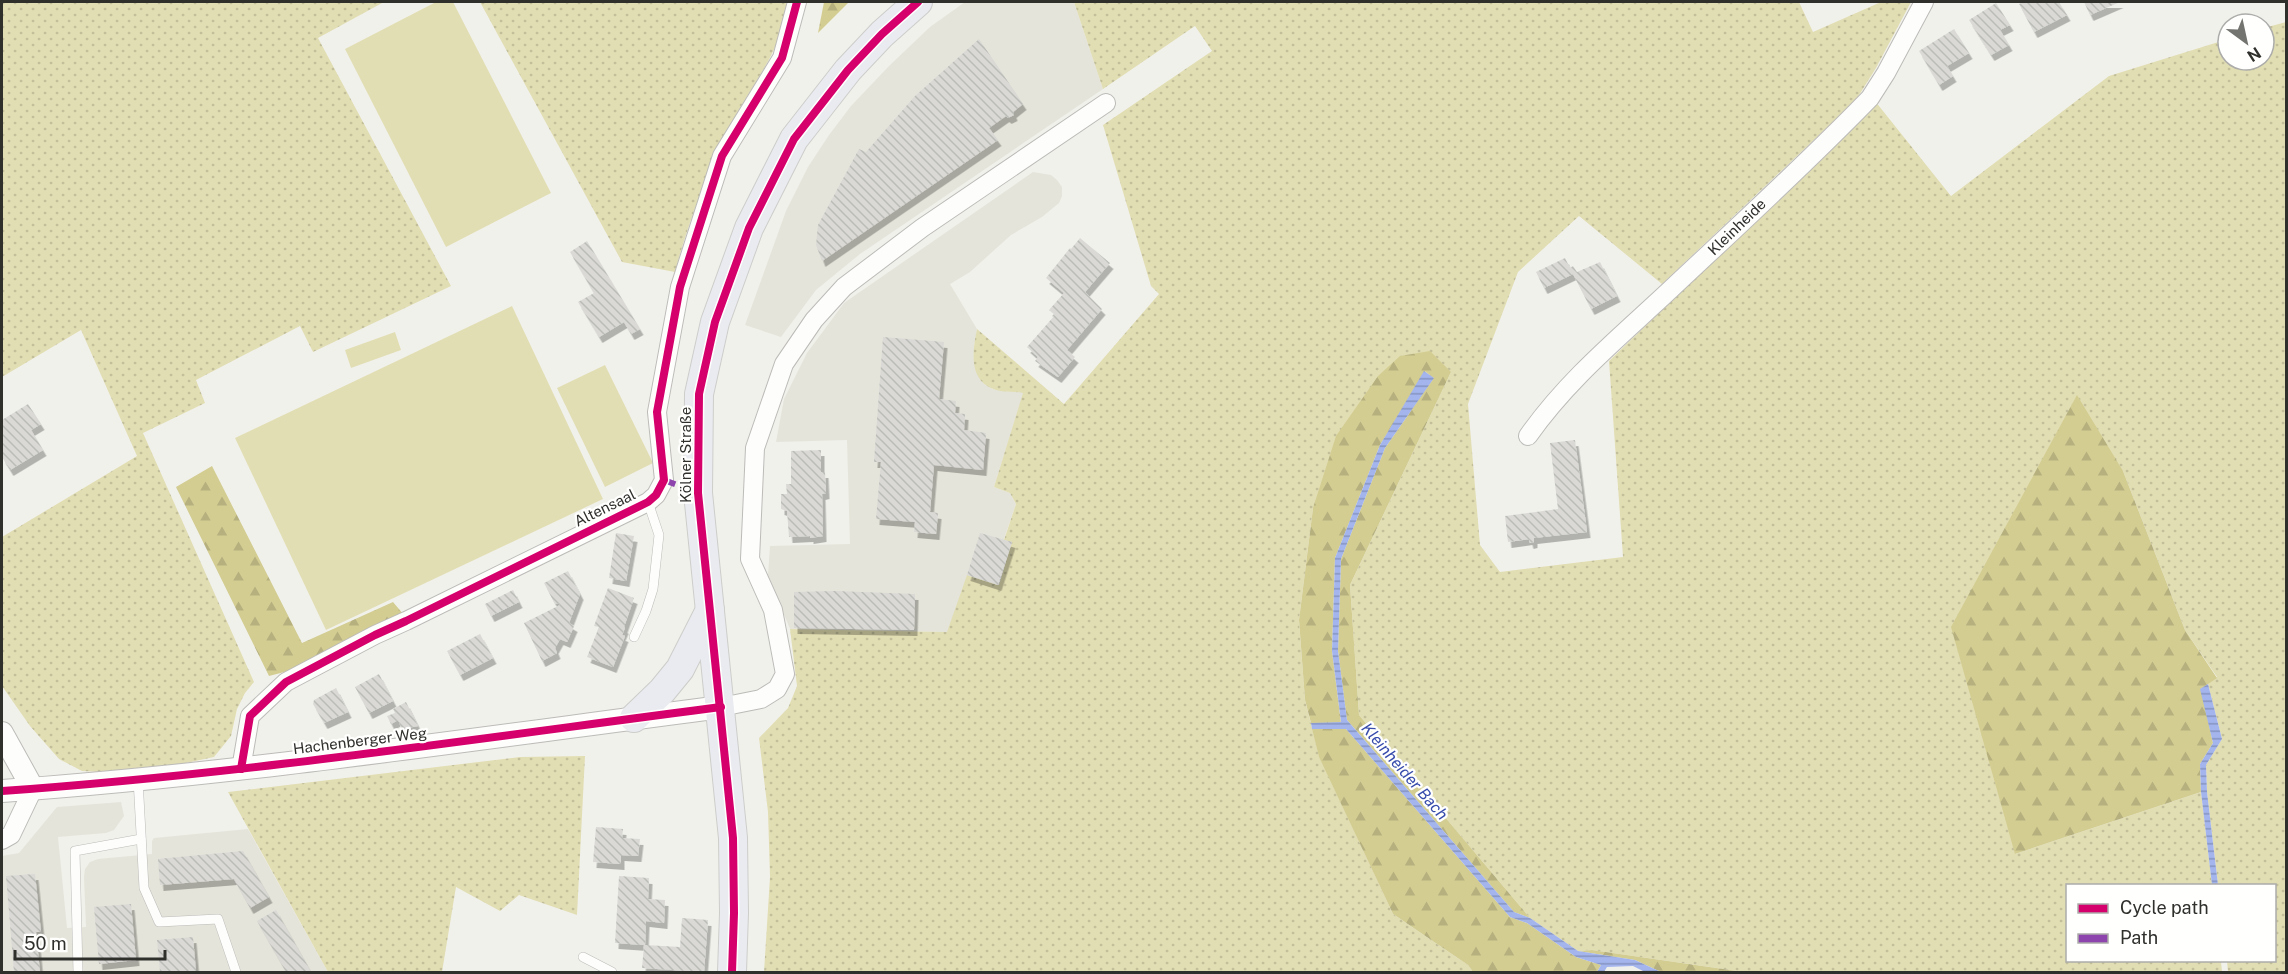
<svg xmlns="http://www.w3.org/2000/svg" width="2288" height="974" font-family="'Public Sans',sans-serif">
	<defs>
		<pattern id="grass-dots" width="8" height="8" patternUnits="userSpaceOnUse" patternTransform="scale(1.5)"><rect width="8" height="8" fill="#e2deb3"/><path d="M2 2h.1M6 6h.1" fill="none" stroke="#c2bf9a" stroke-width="1.8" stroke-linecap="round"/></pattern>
		<pattern id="forest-firs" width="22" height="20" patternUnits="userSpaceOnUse" patternTransform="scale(1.5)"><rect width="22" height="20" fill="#d3cd92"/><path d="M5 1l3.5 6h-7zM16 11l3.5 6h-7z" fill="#b5b07e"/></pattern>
		<pattern id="water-rules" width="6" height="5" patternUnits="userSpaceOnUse" patternTransform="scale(1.5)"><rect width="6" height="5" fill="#a4b5ed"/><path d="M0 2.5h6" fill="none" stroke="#8694c0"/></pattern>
		<pattern id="building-back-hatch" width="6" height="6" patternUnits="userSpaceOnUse" patternTransform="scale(1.5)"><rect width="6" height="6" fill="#dad9d6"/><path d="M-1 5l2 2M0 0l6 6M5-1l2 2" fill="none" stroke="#bbbbb8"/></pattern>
		<filter id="shadow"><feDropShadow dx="3.5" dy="6" stdDeviation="0" flood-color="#0004"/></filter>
	</defs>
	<rect width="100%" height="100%" fill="#f1f1ec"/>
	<g fill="#e4e4da">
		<path d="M965 2H1074L1103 89 860 254 816 290 781 337 745 325 786 211 808 167 829 135 851 106 889 66 930 27Z"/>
		<path d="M1033 172 1051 175 1057 180 1062 187V196L1059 203 1042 217 1011 235 970 272 950 284 977 329 974 347 992 389 1024 392 994 487 1010 493 1016 504 1004 539 1012 542 998 585 948 632 790 629 768 575 770 546 850 544 847 440 776 442 784 399 807 353 844 303Z"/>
		<path d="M121 802 124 816 114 830 106 833 58 837 67 928 86 927 84 877 85 869 90 862 98 859 152 854V841L154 838 248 829 328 972H2V856L19 853 57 807Z"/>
	</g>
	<g fill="url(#grass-dots)">
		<path d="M2 2H384L318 38 451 286 313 352 300 326 196 380 205 403 143 433 254 682 245 693 237 709 231 736 214 757 172 766 100 772 82 771 59 759 30 726 2 686V537L137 456 81 330 2 377Z"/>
		<path d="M480 2H787C785 10 784 20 782 29 772 62 748 92 732 122 708 171 689 220 675 272L622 262Z"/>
		<path d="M1074 2H1799L1813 32 1881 2H1911L1876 68 1856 100 1662 284 1579 216 1518 272 1468 404 1480 545 1500 572 1623 557 1609 361 1855 124 1875 101 1951 196 2109 76 2228 39V60H2264V28L2286 22V972H2228L2227 961 2274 960V886L2218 885 2207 792 2206 765 2222 739 2208 684 2217 677 2185 630 2123 471 2015 854 2201 792 2212 885 2068 886V960L2221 961 2222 972H1744L1592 950 1578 951 1530 918 1359 715 1350 585 1451 372 1313 508 1299 620 1305 700 1319 756 1393 914 1468 965 1473 972H764L770 877 768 812 759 738 788 708 797 686 790 629 947 632 967 575 999 585 1012 542 1004 540 1016 504 1010 493 994 487 1023 393C1014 391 1000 393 991 388 968 378 973 348 977 329L1064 404 1159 294 1151 286 1103 125 1212 51 1195 26 1103 89Z"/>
		<path d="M585 756 577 915 519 895 500 911 456 887 442 972H328L228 792 520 757Z"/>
	</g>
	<g fill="url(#forest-firs)">
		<path d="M824 2H849L818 33Z"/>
		<path d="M1430 351 1451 372 1350 585 1359 715 1530 918 1514 912 1347 720 1338 651 1341 559 1385 448 1434 378 1425 371 1380 445 1335 558 1332 651 1341 723H1311L1305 700 1299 620 1313 508 1336 436 1378 376 1400 356Z"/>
		<path d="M2077 395 2123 471 2185 630 2217 678 2201 689 2213 743 2200 764 2201 792 2015 854 1951 627Z"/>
		<path d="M212 466 302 643 393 602 404 615 292 670 269 676 176 487Z"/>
		<path d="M1312 729H1346L1510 917 1527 923 1576 957 1601 965 1597 972H1473L1468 965 1393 914 1319 757Z"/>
		<path d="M1592 950 1744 972H1661L1635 960 1578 951Z"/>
	</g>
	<g fill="#e2deb3">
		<path d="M436 2H453L551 193 446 247 345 49Z"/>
		<path d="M512 306 603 499 326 630 235 438Z"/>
		<path d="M395 332 401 350 351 368 345 350Z"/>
		<path d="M605 365 653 463 605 487 557 388Z"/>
	</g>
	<g fill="url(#water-rules)">
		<path d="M1424 371 1434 378 1385 448 1341 559 1338 651 1347 720 1514 912 1530 918 1578 951 1635 960 1661 972H1645L1633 966 1607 967 1604 972H1597L1601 965 1576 957 1527 923 1510 917 1346 729H1312L1311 723 1341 722 1332 651 1335 558 1380 445Z"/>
		<path d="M2208 684 2222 739 2206 765 2207 792 2218 885H2212L2201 792 2200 764 2213 743 2200 689Z"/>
	</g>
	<g fill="url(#building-back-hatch)" filter="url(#shadow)">
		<path d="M2024 2H2059L2067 15 2034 32 2019 4Z"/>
		<path d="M2084 2H2120L2090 15Z"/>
		<path d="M1996 3 2010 25 2000 30 2009 45 1991 55 1969 20Z"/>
		<path d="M1954 29 1969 53 1947 66 1953 76 1939 85 1919 51Z"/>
		<path d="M979 39 1023 104 1013 112 1014 115 1008 118 1006 116 989 128 998 140 822 261 816 245 818 225 859 149 866 152 915 96Z"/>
		<path d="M1080 238 1110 263 1085 292 1102 309 1067 350 1075 357 1058 377 1035 361 1038 357 1027 347 1055 315 1049 310 1064 293 1046 278 1070 248 1071 249Z"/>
		<path d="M587 241 640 329 631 334 624 322 599 337 578 302 594 293 570 252Z"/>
		<path d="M1565 258 1570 268 1573 266 1577 272 1600 262 1617 296 1591 309 1573 274 1544 288 1536 272Z"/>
		<path d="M883 337 944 342 939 399 956 401 955 413 965 414 964 430 986 433 983 470 934 465 930 512 938 513 936 534 914 532 915 522 876 519 881 462H874Z"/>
		<path d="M28 404 41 424 31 430 43 450 10 470 2 457V420Z"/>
		<path d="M1575 440 1587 532 1534 538V542L1530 543 1529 539 1508 542 1505 516 1558 509 1550 443Z"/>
		<path d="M821 450V472H825L826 493 822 494 823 536 810 538V536L789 537 787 511 781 509V494H787L786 484H791V451Z"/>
		<path d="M616 533 634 536 626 581 609 578Z"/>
		<path d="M980 533 1012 542 998 585 967 575Z"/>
		<path d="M568 571 580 594 569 623 574 626 567 642 560 639 555 648 557 653 542 661 524 623 560 605 558 603 555 604 544 583Z"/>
		<path d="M608 588 634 598 624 627 625 628 622 635 625 636 613 667 587 657 599 627 594 626Z"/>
		<path d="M513 590 519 602 491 616 485 604Z"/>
		<path d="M835 591 915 594 914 630 794 628V592Z"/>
		<path d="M480 634 493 658 460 675 447 651Z"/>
		<path d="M379 674 393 701 369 713 355 687Z"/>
		<path d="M336 688 348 712 324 723 313 704 314 700Z"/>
		<path d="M406 702 418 726 402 729 398 720 391 724 387 716 395 713 393 709Z"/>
		<path d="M596 827 623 829 622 838 640 839 638 856 621 855V864L593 862Z"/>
		<path d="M243 851 269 897 250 908 234 879 160 885 158 859Z"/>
		<path d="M35 874 41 932H36L40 972H14L6 876Z"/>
		<path d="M619 876 649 878 648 899 665 900 664 923 646 921 645 945 680 947 682 918 708 920 704 972 642 968 644 945 615 943Z"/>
		<path d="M131 904 136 960 99 964 94 907Z"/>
		<path d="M276 910 311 972H286L257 921Z"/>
		<path d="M193 937 196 972H160L157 940Z"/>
	</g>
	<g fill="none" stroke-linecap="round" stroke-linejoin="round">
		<defs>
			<g id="service">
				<path d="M634 637 646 611 653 589 659 535 648 502"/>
				<path d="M138 779 144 888 159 922 218 919 236 972"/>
				<path d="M583 957 612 972"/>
				<path d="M78 972 75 851 141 839"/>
			</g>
			<g id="minor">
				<path d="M1528 436C1568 379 1621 336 1671 289 1738 226 1806 164 1870 98L1886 73 1924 2"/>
				<path d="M721 707 761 699 777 689 785 674 773 610 750 559 755 448 784 364 814 320 844 287 922 228 1106 103"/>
				<path d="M241 769 250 716 286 682 375 635 406 621 648 502 656 495 664 480 657 412 680 287 722 156 782 58 797 2"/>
				<path d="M2 840 11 835 33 789"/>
			</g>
			<g id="tertiary">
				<path d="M2 733 33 789"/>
				<path d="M2 791C242 774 481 738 721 707"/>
			</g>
			<g id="primary">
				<path d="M634 718 662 691 680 669 710 610"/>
				<path d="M732 972 734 913 733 838 698 493 699 394 715 322 749 228 794 139 848 70 882 34 918 2"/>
			</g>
		</defs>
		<use href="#service" stroke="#bcbbb8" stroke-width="10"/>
		<use href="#minor" stroke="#bcbbb8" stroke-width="20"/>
		<use href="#tertiary" stroke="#bcbbb8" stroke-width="24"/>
		<use href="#primary" stroke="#cdcdca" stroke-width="30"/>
		<use href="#service" stroke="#fdfdfc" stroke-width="9"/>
		<use href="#minor" stroke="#fdfdfc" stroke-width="18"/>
		<use href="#tertiary" stroke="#fdfdfc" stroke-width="22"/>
		<use href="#primary" stroke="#e9ebf0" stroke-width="28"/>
		<path stroke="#8e44ad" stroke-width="6" stroke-dasharray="12 6" stroke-linecap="butt" d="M664 480 698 493"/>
		<defs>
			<g id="cycleway">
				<path d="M241 769 250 716 286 682 375 635 406 621 648 502 656 495 664 480 657 412 680 287 722 156 782 58 797 2"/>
				<path d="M2 791C242 774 481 738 721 707"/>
				<path d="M732 972 734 913 733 838 698 493 699 394 715 322 749 228 794 139 848 70 882 34 918 2"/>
			</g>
		</defs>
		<use href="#cycleway" stroke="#fffffe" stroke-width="11"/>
		<use href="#cycleway" stroke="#d6006c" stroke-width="8"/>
	</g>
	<g text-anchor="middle" stroke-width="4.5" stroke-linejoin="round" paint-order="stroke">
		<g font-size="15" fill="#2f2f2c" stroke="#fffffe">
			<text transform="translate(1737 227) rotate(-44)" y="5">Kleinheide</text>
			<text transform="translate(686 455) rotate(-90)" y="5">Kölner Straße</text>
			<text transform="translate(605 508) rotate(-26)" y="5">Altensaal</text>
			<text transform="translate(360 741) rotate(-7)" y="5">Hachenberger Weg</text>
		</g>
		<g font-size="16" font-style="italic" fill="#384cac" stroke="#fffffe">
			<text transform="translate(1405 771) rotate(49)" y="6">Kleinheider Bach</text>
		</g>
	</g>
	<rect width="2288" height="974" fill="none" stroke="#2f2f2c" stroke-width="6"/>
	<rect x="2066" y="884" width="210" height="78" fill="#fffffe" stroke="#acacaa" stroke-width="1.5"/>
	<rect x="2078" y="904" width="30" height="9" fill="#d6006c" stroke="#acacaa" stroke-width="1.5"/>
	<text x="2120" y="914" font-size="18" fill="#2f2f2c">Cycle path</text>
	<rect x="2078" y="934" width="30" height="9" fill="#8e44ad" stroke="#acacaa" stroke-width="1.5"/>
	<text x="2120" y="944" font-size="18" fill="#2f2f2c">Path</text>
	<g transform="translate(2246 42) rotate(147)"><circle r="28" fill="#fffffe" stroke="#acacaa" stroke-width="1.5"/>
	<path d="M0-4.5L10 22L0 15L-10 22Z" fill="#73736f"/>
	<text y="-9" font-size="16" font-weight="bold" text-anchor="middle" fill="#2f2f2c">N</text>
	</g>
	<path d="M15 950v9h150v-9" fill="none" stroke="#2f2f2c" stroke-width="3"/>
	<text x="24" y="950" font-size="18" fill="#2f2f2c" stroke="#fffffe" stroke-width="4.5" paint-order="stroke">50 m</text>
</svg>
